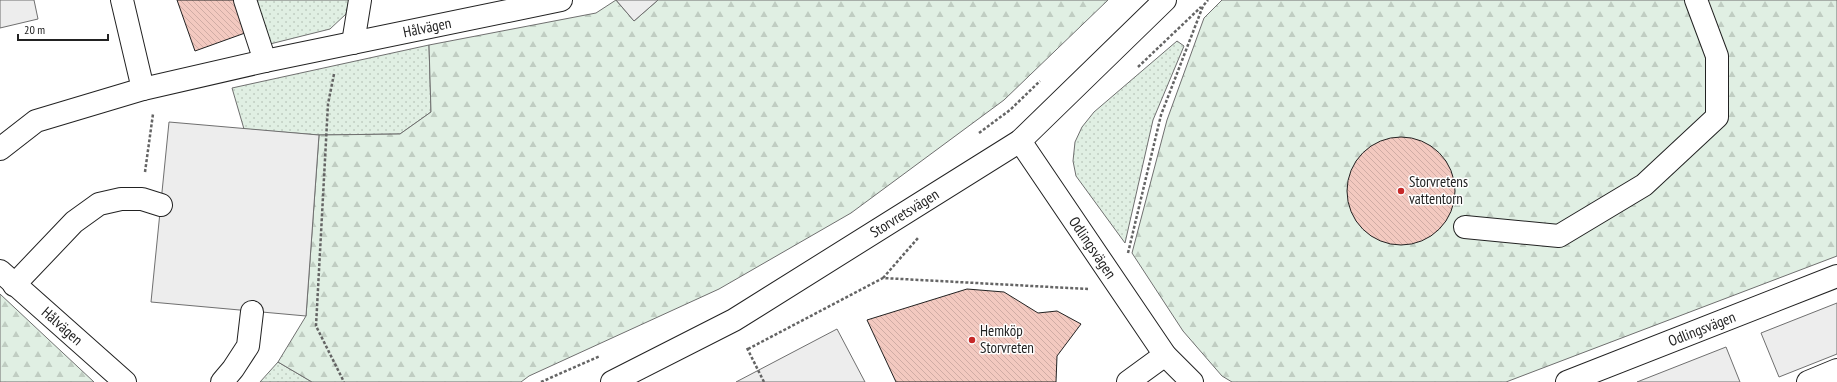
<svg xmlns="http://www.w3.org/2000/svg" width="1837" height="382" font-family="'PT Sans Narrow',sans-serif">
	<defs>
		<pattern id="grass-dots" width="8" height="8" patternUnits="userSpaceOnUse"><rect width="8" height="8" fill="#e0efe3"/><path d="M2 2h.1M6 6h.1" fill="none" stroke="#c0cdc2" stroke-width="1.8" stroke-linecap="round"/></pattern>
		<pattern id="forest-firs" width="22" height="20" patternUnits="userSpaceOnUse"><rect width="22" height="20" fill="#e0efe3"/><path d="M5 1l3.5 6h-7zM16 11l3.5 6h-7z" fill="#c0cdc2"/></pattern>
		<pattern id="building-back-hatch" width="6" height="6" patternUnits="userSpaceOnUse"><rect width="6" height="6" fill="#f3c9c0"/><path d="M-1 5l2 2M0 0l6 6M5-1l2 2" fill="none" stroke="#d0aca5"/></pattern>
	</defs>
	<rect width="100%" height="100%" fill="#fff"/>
	<g fill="url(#grass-dots)" stroke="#6f6f6f">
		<path d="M256 0H349L346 14 330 29 270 44Z"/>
		<path d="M1177 41 1184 46 1153 120 1125 243 1076 176 1073 161 1075 142 1082 127 1094 112Z"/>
		<path d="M429 45 431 112 400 134 319 135 244 129 232 88Z"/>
		<path d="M278 362 312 382H260Z"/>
	</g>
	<g fill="url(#forest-firs)" stroke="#6f6f6f">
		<path d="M616 0 634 21 658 0H1108L1004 100 851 213 719 289 529 376 521 382H312L278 362 306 316 319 135 400 134 431 112 429 45 596 13Z"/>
		<path d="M1222 0H1837V256L1506 382H1232L1222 376 1183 331 1132 253 1167 120 1204 18Z"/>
		<path d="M0 294 94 382H0Z"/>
	</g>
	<g fill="#ededed" stroke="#6f6f6f">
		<path d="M0 0H34L38 19 0 28Z"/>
		<path d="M616 0H658L634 21Z"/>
		<path d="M169 122 319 135 306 316 151 302Z"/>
		<path d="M1837 303V354L1779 377 1761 333Z"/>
		<path d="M837 329 865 382H736Z"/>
		<path d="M1726 347 1740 382H1637Z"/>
	</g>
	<g fill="url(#building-back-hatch)" stroke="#222">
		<path d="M177 0H234L245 33 195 51Z"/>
		<circle cx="1401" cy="191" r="54"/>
		<path d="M967 289 1004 292 1038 313 1057 311 1081 324 1057 356 1056 382H896L867 320Z"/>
	</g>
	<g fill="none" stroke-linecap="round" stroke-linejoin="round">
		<defs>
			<g id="minor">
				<path d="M122 0 143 89"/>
				<path d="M245 0 265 61"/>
				<path d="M353 43 360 0"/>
				<path id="s1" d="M1020 141 1165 355 1192 382"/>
				<path id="s2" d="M0 149 36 121 143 89 265 61 561 0"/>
				<path d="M1465 227 1559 236 1644 185 1717 117V56L1696 0"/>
				<path id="s3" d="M0 271 125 382"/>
				<path d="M14 285 74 222 99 204 121 199H142L161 205"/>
				<path d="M222 382 233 369 248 346 252 312"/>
				<path id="s4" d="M612 382 734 320 1020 141 1165 0"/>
				<path d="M1128 382 1165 355"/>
				<path id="s5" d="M1567 382 1837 276"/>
				<path d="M1808 382 1837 370"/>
			</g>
		</defs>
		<use href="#minor" stroke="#222" stroke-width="24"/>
		<g stroke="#646464" stroke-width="2.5" stroke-dasharray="3 2" stroke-linecap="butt">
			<path d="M1138 67 1201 7"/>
			<path d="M334 74 328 104 316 326 344 382"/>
			<path d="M979 133 1010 110 1040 81"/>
			<path d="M145 172 153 114"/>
			<path d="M1128 253 1161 115 1203 6 1208 0"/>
			<path d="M883 278 918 238"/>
			<path d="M747 348 764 382"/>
			<path d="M748 349 883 278 1088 289"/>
			<path d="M541 382 600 356"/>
		</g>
		<use href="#minor" stroke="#fff" stroke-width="22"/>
	</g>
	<g fill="#c62828" stroke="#fff" stroke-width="1.5">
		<circle cx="1401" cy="191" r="4"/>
		<circle cx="972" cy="340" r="4"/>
	</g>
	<g text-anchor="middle" stroke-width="3" stroke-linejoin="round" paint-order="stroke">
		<g font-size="15" fill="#222" stroke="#fff">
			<text dy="5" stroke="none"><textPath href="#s2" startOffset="448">Hålvägen</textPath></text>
			<text dy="5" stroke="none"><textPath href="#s4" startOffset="338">Storvretsvägen</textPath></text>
			<text dy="5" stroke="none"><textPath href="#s1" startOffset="129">Odlingsvägen</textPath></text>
			<text dy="5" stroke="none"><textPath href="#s3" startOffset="83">Hålvägen</textPath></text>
			<text dy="5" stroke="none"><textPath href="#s5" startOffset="145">Odlingsvägen</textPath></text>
		</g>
		<g font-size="15" fill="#222" stroke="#fff" text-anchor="start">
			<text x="1409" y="187">Storvretens<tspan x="1409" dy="17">vattentorn</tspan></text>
			<text x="980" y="336">Hemköp<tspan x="980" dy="17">Storvreten</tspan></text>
		</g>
	</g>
	<path d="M18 34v6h90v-6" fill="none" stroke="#222222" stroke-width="2"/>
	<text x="24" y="34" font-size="12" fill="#222222" stroke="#ffffff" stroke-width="3" paint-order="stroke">20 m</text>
</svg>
